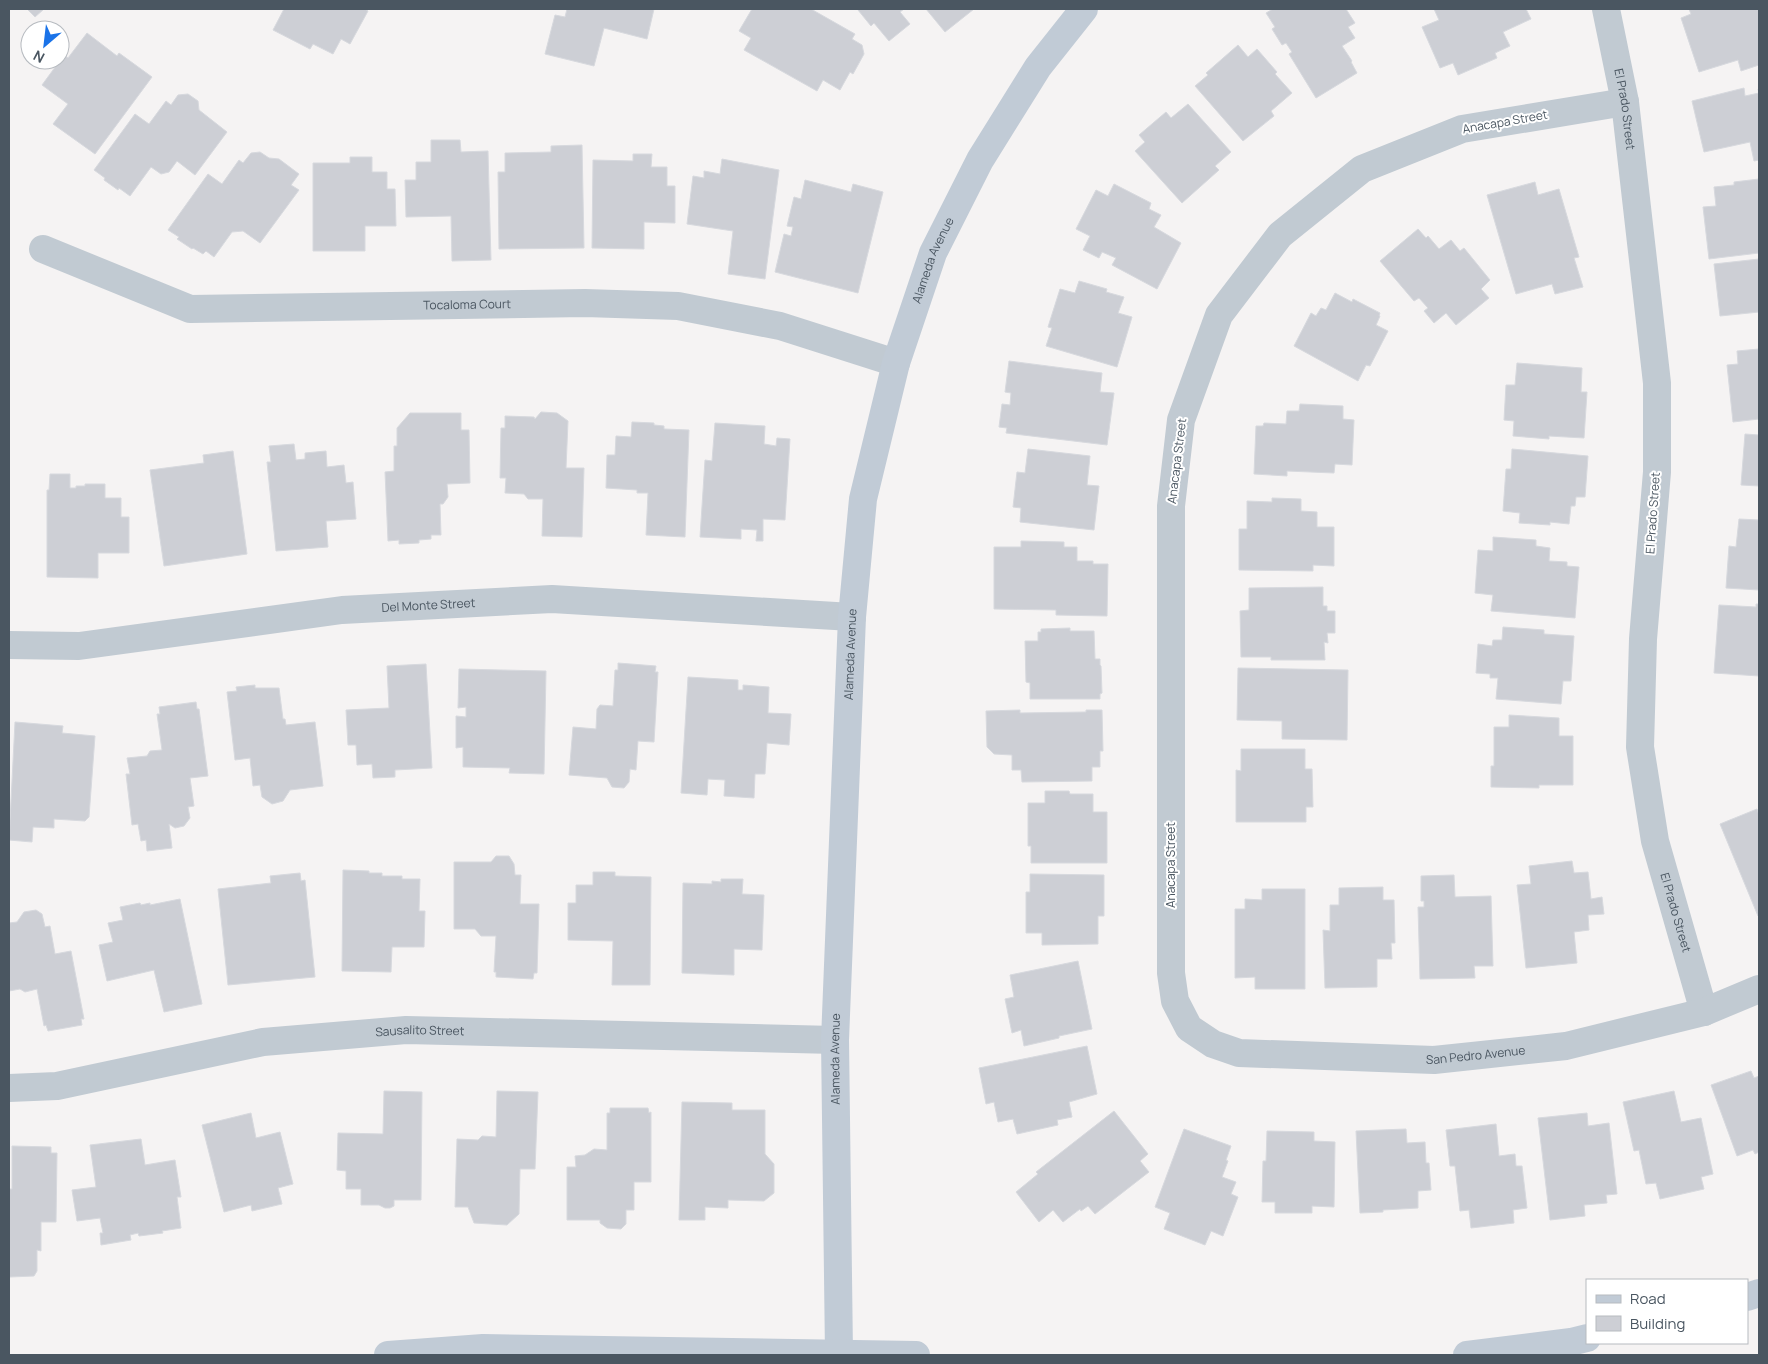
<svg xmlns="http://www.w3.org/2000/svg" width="1768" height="1364" font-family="Manrope,sans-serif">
	<rect width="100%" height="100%" fill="#f5f3f3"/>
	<g fill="#cdcfd5" stroke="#d7d9de">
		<path d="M27 9H44L35 17Z"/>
		<path d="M284 9H365L368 11 350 44 341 39 333 54 313 44 310 49 273 30Z"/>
		<path d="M567 9H654L647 39 604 28 594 66 545 54 555 15 565 17Z"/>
		<path d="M752 9H811L855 34 852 39 862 45 864 54 853 74 850 72 840 90 823 80 817 91 744 50 751 38 739 31Z"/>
		<path d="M859 9H904L900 12 910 24 889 41 874 23 871 26 858 10Z"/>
		<path d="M926 9H974L945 32Z"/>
		<path d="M1273 9H1346L1355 23 1348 27 1355 38 1342 46 1352 61 1351 62 1357 73 1316 98 1289 54 1292 52 1286 43 1282 45 1272 29 1275 27 1266 13Z"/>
		<path d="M1434 9H1526L1531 19 1503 32 1510 46 1495 53 1497 58 1458 75 1453 63 1440 68 1422 27 1439 20Z"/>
		<path d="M1689 9H1759V65L1741 71 1738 60 1699 72 1681 18 1691 14Z"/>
		<path d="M87 33 117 56 119 53 152 77 95 154 53 124 68 104 42 85 64 55 68 58Z"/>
		<path d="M1238 45 1248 57 1257 49 1277 72 1275 74 1292 93 1271 111 1274 116 1243 141 1195 86 1208 75 1206 73Z"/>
		<path d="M1744 88 1745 96 1759 93 1758 89H1759V160L1754 161 1750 142 1704 152 1692 101Z"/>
		<path d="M188 94 198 101 199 110 227 132 195 175 177 161 169 172 161 174 151 167 130 196 119 188 118 190 104 180 105 178 94 170 135 114 149 124 166 101 171 105 178 95Z"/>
		<path d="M1188 104 1231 152 1215 166 1219 170 1182 203 1135 151 1145 142 1139 135 1166 112 1171 118Z"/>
		<path d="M431 140H460L461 152 488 151 491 260 452 261 451 216 406 217 405 180H416V162H431Z"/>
		<path d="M582 145 584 248 499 249 498 172H505V153L551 152V146Z"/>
		<path d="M260 152 269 158 279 159 299 174 291 185 299 190 260 243 243 231 232 232 214 257 206 251 203 254 193 248 192 249 177 239 179 237 168 230 208 174 222 184 239 160 243 163 251 153Z"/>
		<path d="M633 154H652L651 167H667V186H675V223L644 222V249L592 248 593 160 633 161Z"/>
		<path d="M350 157H372V172H387V189H395L396 226H365V251H313V163H350Z"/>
		<path d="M722 159 779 170 765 279 728 274 733 231 687 224 693 176 704 178V171L720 174Z"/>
		<path d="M1759 179V253L1709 259 1703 207 1716 206 1714 187 1734 185V182Z"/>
		<path d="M805 180 851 192 853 184 883 192 858 293 775 272 784 234 791 236 793 227 787 226 794 197 801 199Z"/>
		<path d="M1535 182 1538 195 1559 189 1579 257 1574 258 1583 287 1555 294 1552 284 1516 294 1487 195Z"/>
		<path d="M1114 184 1151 203 1149 209 1161 215 1154 227 1181 243 1157 289 1112 265 1116 258 1102 252 1099 258 1083 250 1090 236 1076 229 1096 190 1108 196Z"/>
		<path d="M1418 229 1426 238 1428 236 1439 249 1451 240 1460 251 1464 248 1490 280 1481 289 1489 298 1456 325 1446 313 1434 323 1424 311 1428 308 1419 298 1414 301 1380 261Z"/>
		<path d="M1759 259V312L1720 316 1714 264Z"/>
		<path d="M1079 281 1107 289 1106 292 1124 297 1118 313 1132 317 1117 367 1046 346 1052 328 1048 327 1060 289 1075 293Z"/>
		<path d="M1335 293 1352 302 1353 299 1380 313 1379 316H1380L1376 325 1388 331 1370 366 1366 365 1358 381 1294 346 1311 313 1316 316 1321 308 1326 310Z"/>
		<path d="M1759 349V419L1733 422 1727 365 1738 364 1737 351Z"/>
		<path d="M1009 361 1102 373 1100 392 1114 393 1107 445 1006 433 1007 428 999 427 1002 404 1010 405 1011 393 1005 392Z"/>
		<path d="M1517 363 1582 368 1581 392H1587L1584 438 1549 436V439L1513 436 1514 421 1504 420 1506 385H1515Z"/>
		<path d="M1300 404 1343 406V419L1354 420 1352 465 1335 464 1334 473 1287 471V476L1254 474 1256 426H1263L1264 423 1286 424 1287 411H1299Z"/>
		<path d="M541 412 557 413 568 421 566 468H584L582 537 542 536 543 499H528L524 494 505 493 506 478H500L501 428H505V416L534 417 535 419Z"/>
		<path d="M410 413H461V430H469L470 483 447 484 448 497 443 504H440L441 535H431V539L419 540V543L399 544V540L388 541 385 472 394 471V446H397V428Z"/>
		<path d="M632 422 654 423V425L664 426V429L689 430 685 537 646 535 648 493H637V490L606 488 607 455H615L616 436 631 437Z"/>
		<path d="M715 423 765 426 764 444 776 446 777 438 790 439 785 520 763 519V541H756L757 530 741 529V539L700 537 705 460 712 461Z"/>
		<path d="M1745 434 1759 435V486L1741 485Z"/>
		<path d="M294 444 296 460 305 459V453L326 451 327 467 344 465 346 483 353 482 356 519 326 521 328 547 276 551 267 462H271L269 446Z"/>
		<path d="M1028 449 1090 456 1087 485 1099 486 1094 530 1020 522 1021 508 1013 507 1017 472 1025 473Z"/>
		<path d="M1512 449 1588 456 1585 497H1576L1575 506H1571L1569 524 1550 522V525L1519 523 1520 513 1503 511 1506 469H1511Z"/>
		<path d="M233 451 247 554 164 566 150 470 204 463 203 455Z"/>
		<path d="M50 474H70V488H76V486H85V484H105V498H121V517H129V553H98V578L47 577V490H49Z"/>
		<path d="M1272 498 1301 499V511L1317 512V527H1334V566L1313 565V571L1239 570V529H1247V501L1272 502Z"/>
		<path d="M1739 519 1759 520V590L1726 588 1729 546 1736 547Z"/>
		<path d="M1493 537 1536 540V546L1550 548 1549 561 1567 562V566L1579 567 1575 618 1491 611 1493 595 1475 593 1478 550 1493 551Z"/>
		<path d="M1021 541 1064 542V547H1077V561H1093V564H1108L1107 616 1056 615V610L994 609V547H1021Z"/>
		<path d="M1323 587V606H1327V611H1335V633H1327L1328 643 1324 642 1325 660H1271V657H1241L1240 611 1249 610V588Z"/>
		<path d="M1756 604H1759V676L1714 673 1719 605 1756 607Z"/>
		<path d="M1503 627 1544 630V634L1574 636 1571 681H1563L1561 704 1496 699 1498 678H1490V674L1476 673 1478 644 1492 646 1493 640H1502Z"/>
		<path d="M1070 628V631H1094L1095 659H1100V665L1101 666 1102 693 1100 694V699H1030V683L1026 682 1025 641H1038V632H1041V629Z"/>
		<path d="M618 663 656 666 655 672H658L654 742 638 741 636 770 630 769 629 782 624 788 612 787 607 778 569 775 573 727 596 729 597 709 600 705 613 706 615 670H618Z"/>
		<path d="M426 664 432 768 395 770V777L373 778 372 764 357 765 356 745H348L346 710 389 708 387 666Z"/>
		<path d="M1238 668 1348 670 1347 740 1282 739V721L1237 720Z"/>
		<path d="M459 669 546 671 544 774 509 773 510 768 463 767V747L456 748V716L466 717V707L458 708Z"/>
		<path d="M688 677 738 680V690H743V685L769 687 768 713 791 714 789 745 767 743 765 774H755L754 798 724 796 725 780 708 779 707 795 681 793Z"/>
		<path d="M255 685V688H279L283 719H285L286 725 315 722 323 786 290 790 283 801 272 804 262 797 260 785 253 786 250 758 235 760 227 692 237 691 236 687Z"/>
		<path d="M196 702 197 709H199L208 776 190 778 194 806 188 807 190 818 184 826 175 828 169 824 172 848 147 851 146 840 141 841 138 824 132 825 126 774H130L127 758 147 756 150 751 162 750 157 714H160L159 707Z"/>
		<path d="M1020 710V713L1086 712V710H1102L1103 751H1100V767H1092V781L1022 782 1021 770H1012V755L994 754 987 747 986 711Z"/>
		<path d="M1509 715 1559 718V736H1573V785H1539V788L1491 787V766H1494V727H1509Z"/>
		<path d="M15 722 63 726 62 733 95 736 89 817 85 821 54 819V828L33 827 32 842 9 840Z"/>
		<path d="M1241 749H1305V769H1312L1313 807H1306V822H1236V770L1241 771Z"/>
		<path d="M1045 791H1069L1070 794H1093V812H1107V863H1031V846H1028V803H1045Z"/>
		<path d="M1757 809 1759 815V916H1758L1720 824Z"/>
		<path d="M496 856H509L514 864 515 875H521L520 904H539L537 973H534L533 979 496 977V972H494L496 936H481L475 929H454V862H491Z"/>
		<path d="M1572 861 1574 873 1588 872 1591 899 1602 897 1604 914 1588 915 1589 930 1574 932 1577 963 1526 968 1517 885 1531 884 1529 866Z"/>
		<path d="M343 870 369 871V873H382V876H402V879H420L419 911H425L424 947H392L391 972 342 971Z"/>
		<path d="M593 872H615V876L651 877 650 985H612L613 941 568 940V903H576V885H593Z"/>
		<path d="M300 873 301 881 305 880 315 977 228 985 218 889 271 883 270 876Z"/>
		<path d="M1030 874 1104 875V916H1098V944L1042 945V933H1026V892H1030Z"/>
		<path d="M1454 875 1455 897 1491 896 1493 966H1474L1475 978 1420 979 1418 907H1424V901H1421V876Z"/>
		<path d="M721 879H743L742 894 764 895 762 950 734 949V975L682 973 683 883 712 884V881L721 882Z"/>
		<path d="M1383 887V900H1394L1395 943H1391L1392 959H1377V987L1325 988 1323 930 1330 931V905H1339V888Z"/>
		<path d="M1262 889H1305V989H1255V977L1235 978V909H1245V899L1262 900Z"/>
		<path d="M180 899 202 1004 164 1012 154 970 107 981 99 945 113 942 108 923 123 920 120 907 140 903 141 905 150 903V905Z"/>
		<path d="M36 910 42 914 45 927 50 926 55 954 71 951 84 1019H81L82 1025 48 1031 46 1025 44 1026 37 989 25 992 20 989 9 991V923L17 922 24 912Z"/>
		<path d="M1078 961 1092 1029 1059 1036V1038L1024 1046 1021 1030 1012 1033 1005 999 1014 997 1010 975Z"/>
		<path d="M1087 1046 1097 1094 1069 1102 1072 1117 1057 1120 1058 1125 1017 1134 1013 1119 998 1122 994 1102 986 1104 979 1068Z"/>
		<path d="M1751 1071 1754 1078 1759 1076V1152L1755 1154 1753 1150 1737 1156 1711 1085Z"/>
		<path d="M384 1091 422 1092 421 1200H394V1206L390 1208H385L379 1205H361V1189H346V1171L337 1170 338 1133 383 1134Z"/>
		<path d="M497 1091 538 1092 535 1169H520L519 1214 507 1225 474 1223 468 1207H455L457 1139 478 1140 482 1136 496 1137Z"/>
		<path d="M1674 1091 1681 1122 1701 1118 1713 1174 1701 1177 1704 1189 1660 1199 1656 1183 1646 1184 1639 1150 1634 1151 1623 1102Z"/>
		<path d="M682 1102 732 1103V1110H765V1154L774 1164V1193L764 1201 728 1200V1208L705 1207V1220H679Z"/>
		<path d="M610 1108H648L649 1113 651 1112V1182H634V1210H626V1224L621 1229 607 1228 600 1223V1220H567V1167H576L575 1156 585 1155 594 1149 607 1150V1113H610Z"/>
		<path d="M1114 1111 1148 1154 1140 1161 1149 1172 1095 1214 1088 1206 1081 1211 1080 1209 1063 1222 1053 1210 1039 1222 1016 1192 1038 1174 1036 1172Z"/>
		<path d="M251 1113 256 1138 280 1132 293 1184 278 1188 282 1204 252 1211 251 1205 224 1212 202 1125Z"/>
		<path d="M1587 1113 1588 1126 1609 1123 1617 1194 1606 1195 1607 1203 1584 1205 1585 1216 1550 1220 1538 1118Z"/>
		<path d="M1496 1124 1499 1156 1515 1154 1516 1166H1522L1527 1208 1513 1210 1514 1223 1471 1228 1469 1210 1460 1211 1455 1166H1450L1446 1130Z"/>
		<path d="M1184 1129 1231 1146 1226 1160 1228 1161 1222 1177 1236 1182 1231 1194 1238 1197 1223 1236 1211 1231 1205 1245 1164 1229 1170 1213 1155 1207Z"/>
		<path d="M1406 1129 1407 1143 1425 1142 1426 1163H1429L1431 1190 1418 1191V1208L1383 1210V1212L1360 1213 1356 1131Z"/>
		<path d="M1267 1131 1314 1132V1141L1335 1142 1334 1207 1312 1206V1213H1275V1202H1262L1263 1161H1266Z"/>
		<path d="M141 1139 145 1165 175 1160 181 1197H177L181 1228 162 1231 163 1233 139 1236 138 1233 130 1235 131 1240 101 1245 100 1233H103L100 1218 77 1221 72 1190 96 1187 90 1145Z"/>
		<path d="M12 1146 51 1147V1153H57L56 1222H41V1251L37 1250V1271L34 1276 10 1277 9 1276V1189H12Z"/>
	</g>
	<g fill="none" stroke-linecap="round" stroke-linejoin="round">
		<g stroke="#c1cad2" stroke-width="28">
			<path id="s1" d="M1606 9 1625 102 1657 383V472L1643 639 1640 747 1655 841 1704 1012"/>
			<path id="s2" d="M1625 102 1462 129 1362 169 1280 235 1219 315 1181 420 1171 506V973L1175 1001 1189 1028 1213 1044 1239 1053 1434 1060 1566 1046 1704 1012 1759 989"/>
			<path id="s3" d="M43 249 190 309 585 303 678 306 780 326 896 363"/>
			<path id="s4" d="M9 645 79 646 342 610 552 599 852 617"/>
			<path id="s5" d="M9 1088 57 1086 263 1042 406 1030 835 1040"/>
		</g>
		<g stroke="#c1cbd6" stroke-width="28">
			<path d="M1747 1297 1759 1293"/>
			<path id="s6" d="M839 1354 835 1040 852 617 863 499 896 363 933 253 980 160 1038 67 1084 9"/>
			<path d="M388 1355 483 1348 916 1355"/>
			<path d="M1467 1355 1571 1342 1587 1338"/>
		</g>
	</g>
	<g text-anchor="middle" stroke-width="4" stroke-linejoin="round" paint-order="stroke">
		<g font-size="12" fill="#4a5661" stroke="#fff">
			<text dy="4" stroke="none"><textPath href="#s1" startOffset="102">El Prado Street</textPath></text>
			<text transform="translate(1505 122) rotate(-10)" y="4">Anacapa Street</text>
			<text dy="4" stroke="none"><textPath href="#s6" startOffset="1105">Alameda Avenue</textPath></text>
			<text dy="4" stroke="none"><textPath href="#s3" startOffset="436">Tocaloma Court</textPath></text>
			<text transform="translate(1177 461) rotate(-83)" y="4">Anacapa Street</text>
			<text transform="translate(1653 513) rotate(-86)" y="4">El Prado Street</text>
			<text dy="4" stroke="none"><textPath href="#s4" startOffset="422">Del Monte Street</textPath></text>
			<text dy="4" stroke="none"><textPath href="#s6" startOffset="700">Alameda Avenue</textPath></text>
			<text transform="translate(1171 865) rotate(-90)" y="4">Anacapa Street</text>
			<text dy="4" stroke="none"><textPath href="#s1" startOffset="912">El Prado Street</textPath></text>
			<text dy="4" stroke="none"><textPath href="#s5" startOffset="416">Sausalito Street</textPath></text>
			<text dy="4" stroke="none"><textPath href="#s2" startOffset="1496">San Pedro Avenue</textPath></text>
			<text dy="4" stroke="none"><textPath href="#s6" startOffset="295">Alameda Avenue</textPath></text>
		</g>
	</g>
	<rect width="1768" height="1364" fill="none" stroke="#4a5661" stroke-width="20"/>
	<rect x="1586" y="1279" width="162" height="65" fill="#ffffff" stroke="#b7bbc0"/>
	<rect x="1596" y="1295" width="25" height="8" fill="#c1cbd6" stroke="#b7bbc0"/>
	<text x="1630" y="1304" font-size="15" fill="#4a5661">Road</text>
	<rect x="1596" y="1316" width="25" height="15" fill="#cdcfd5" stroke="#b7bbc0"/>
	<text x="1630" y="1329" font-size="15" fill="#4a5661">Building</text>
	<g transform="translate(45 45) rotate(208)"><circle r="24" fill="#ffffff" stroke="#b7bbc0"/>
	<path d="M0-4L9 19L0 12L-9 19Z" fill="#1a73e8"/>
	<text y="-8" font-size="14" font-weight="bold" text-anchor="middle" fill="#4a5661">N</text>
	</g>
</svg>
